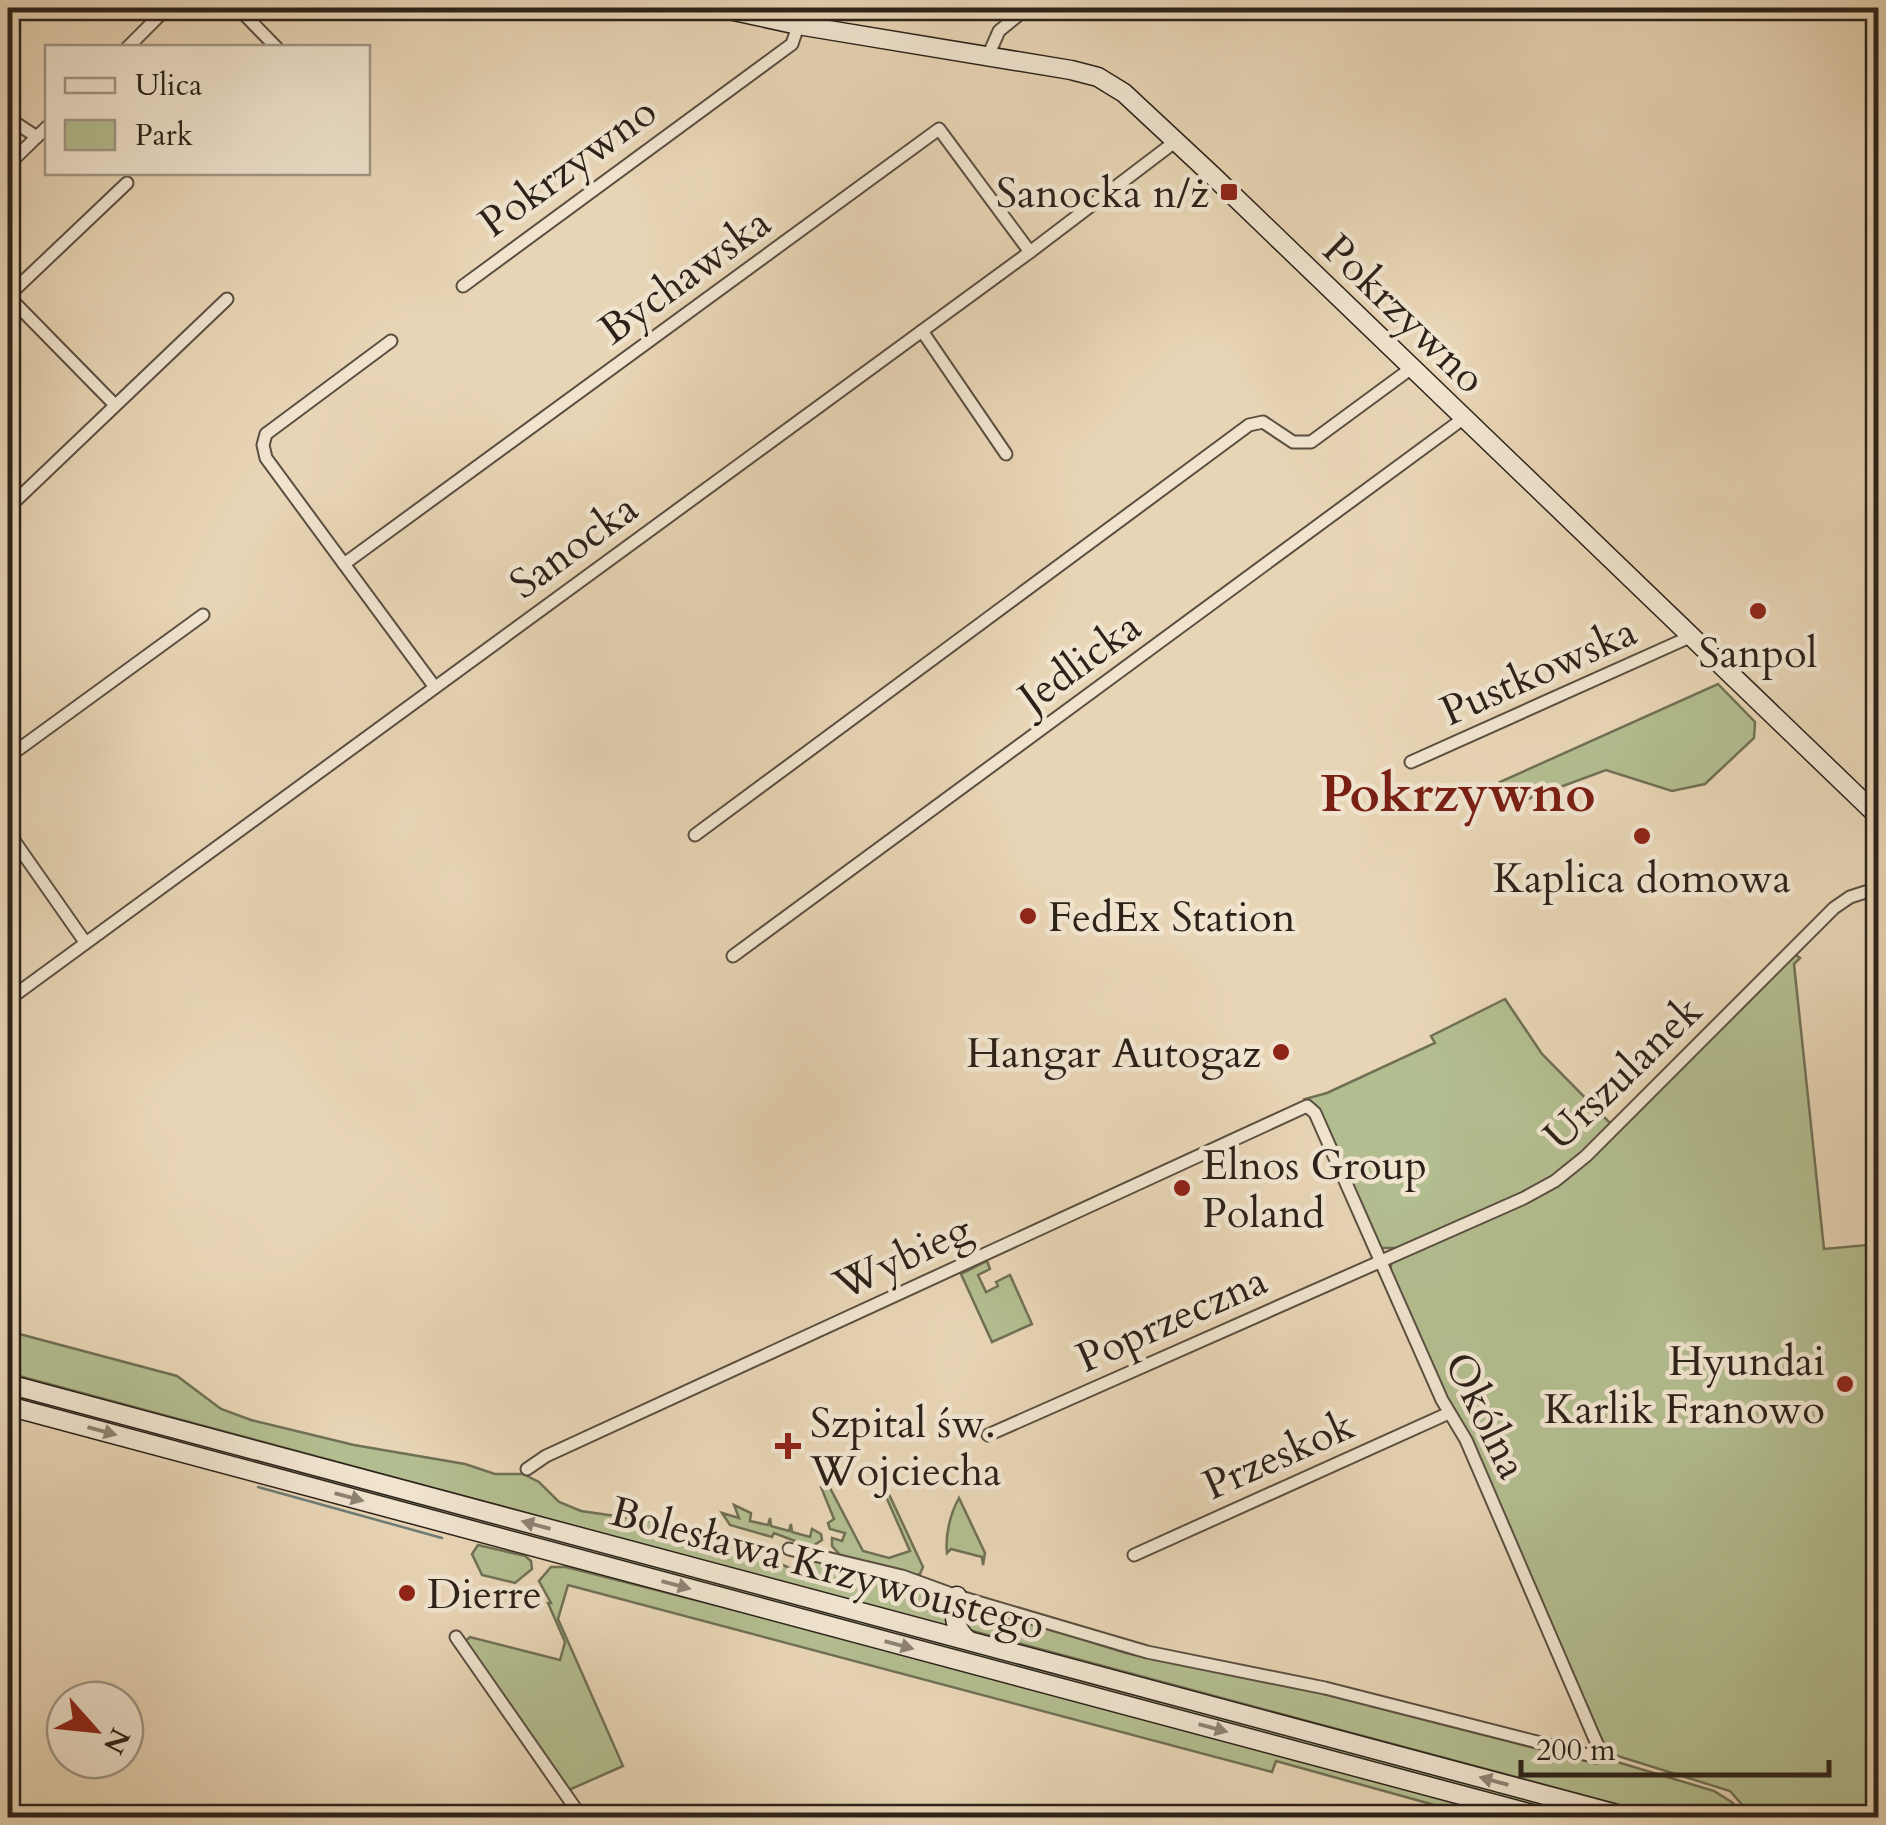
<svg xmlns="http://www.w3.org/2000/svg" width="1886" height="1825" font-family="Cardo,serif">
	<rect width="100%" height="100%" fill="#e8d5b5"/>
	<filter id="stains"><feTurbulence type="fractalNoise" baseFrequency=".002" numOctaves="4"/><feColorMatrix values="0 0 0 0 .2 0 0 0 0 .09 0 0 0 0 .02 0 0 0 .5 -.17"/></filter>
	<radialGradient id="worn" r=".72"><stop offset=".6" stop-color="#630" stop-opacity="0"/><stop offset="1" stop-color="#630" stop-opacity=".3"/></radialGradient>
	<g fill="#b3be90" stroke="#707055" stroke-width="2.5">
		<path d="M1718 684 1755 722 1754 738 1705 784 1672 791 1606 770 1517 803 1500 782Z"/>
		<path d="M1795 954 1800 958 1794 964 1824 1249 1878 1244V1817H1753L1730 1791 1608 1753 1388 1275 1393 1259 1538 1196Z"/>
		<path d="M1505 999 1542 1054 1612 1125 1594 1143 1542 1185 1399 1248H1381L1314 1106 1305 1099 1327 1093 1435 1043 1431 1036Z"/>
		<path d="M987 1261 990 1269 978 1275 986 1292 998 1286 996 1282 1010 1275 1032 1324 992 1342 961 1274Z"/>
		<path d="M8 1331 177 1376 221 1409 251 1420 354 1445 465 1464 495 1474H523L539 1482 559 1502 581 1511 706 1529 770 1546 767 1558 794 1570 805 1560 814 1558 899 1579 944 1596 954 1629 8 1373Z"/>
		<path d="M8 1390 1608 1817H1570L8 1400Z"/>
		<path d="M880 1475 923 1567 920 1574 915 1575 840 1555 832 1546V1538L842 1541 845 1533 830 1529 828 1523 834 1519 821 1487 828 1484 863 1551 889 1558 910 1551 877 1476Z"/>
		<path d="M959 1498 985 1553 983 1565 982 1557 951 1549 947 1553C945 1536 950 1514 959 1498Z"/>
		<path d="M734 1505 751 1513 750 1521 768 1525 770 1518 771 1526 789 1531 791 1524 792 1532 810 1537 812 1529 821 1534 822 1540 811 1547 774 1533 772 1537 730 1525 722 1513 739 1518Z"/>
		<path d="M478 1545 525 1556 531 1561 532 1569 515 1583 482 1575 472 1554Z"/>
		<path d="M551 1567H566L840 1637 1513 1817H1455L1456 1811 1276 1761 1272 1772 568 1585 558 1619 623 1766 569 1790 464 1642 470 1637 560 1660 565 1642 548 1603H551L539 1581Z"/>
		<path d="M972 1604 1126 1653 1312 1690 1568 1756 1614 1761 1714 1791 1733 1803 1742 1817H1683L1623 1806 969 1630 964 1625 961 1609Z"/>
	</g>
	<g fill="none" stroke-linecap="round" stroke-linejoin="round">
		<path stroke="#6d7c76" stroke-width="2.5" d="M258 1487 442 1538"/>
		<defs>
			<g id="street">
				<path d="M238 8 277 48"/>
				<path d="M127 48 167 8"/>
				<path d="M988 56 999 31 1027 8"/>
				<path d="M8 118 37 137"/>
				<path d="M8 165 48 126"/>
				<path d="M463 286 792 44 804 8"/>
				<path d="M922 331 1006 454"/>
				<path d="M115 405 8 296 127 183"/>
				<path d="M8 508 227 299"/>
				<path d="M344 564 266 458 263 445 266 434 391 341"/>
				<path d="M434 686 344 564 939 129 1030 252"/>
				<path d="M8 757 203 615"/>
				<path d="M1411 762 1692 636"/>
				<path d="M8 832 85 942"/>
				<path d="M695 835 1249 425 1263 422 1293 442H1311L1413 367"/>
				<path d="M733 956 1464 418"/>
				<path d="M8 1000 1030 252 1176 141"/>
				<path d="M988 1435 1524 1198 1555 1181 1586 1156 1834 908 1850 897 1878 888"/>
				<path d="M527 1469 546 1456 1307 1106 1315 1113 1442 1400 1466 1440 1594 1737 1598 1746 1596 1757 1325 1688 1147 1652 957 1596 902 1576 789 1549"/>
				<path d="M1134 1555 1449 1413"/>
				<path d="M456 1637 582 1818"/>
			</g>
			<g id="secondary">
				<path d="M720 8 798 25 1071 70 1098 77 1124 93 1212 175 1878 816"/>
				<path d="M8 1384 1631 1818"/>
				<path d="M8 1406 1547 1818"/>
				<path d="M957 1596C952 1613 954 1629 968 1640"/>
			</g>
		</defs>
		<use href="#street" stroke="#5b4f41" stroke-width="15"/>
		<use href="#secondary" stroke="#2c221a" stroke-width="21"/>
		<use href="#street" stroke="#f0e4cf" stroke-width="11"/>
		<use href="#secondary" stroke="#f0e4cf" stroke-width="18"/>
	</g>
	<defs><path id="oneway-solid" d="M-6-.8H1V-3.2L6.5 0L1 3.2V.8H-6Z" transform="scale(2.5)"/></defs>
	<g fill="#8e8374">
		<use href="#oneway-solid" transform="translate(102 1431) rotate(15)"/>
		<use href="#oneway-solid" transform="translate(349 1497) rotate(15)"/>
		<use href="#oneway-solid" transform="translate(536 1525) rotate(-165)"/>
		<use href="#oneway-solid" transform="translate(676 1585) rotate(15)"/>
		<use href="#oneway-solid" transform="translate(899 1645) rotate(15)"/>
		<use href="#oneway-solid" transform="translate(1213 1728) rotate(15)"/>
		<use href="#oneway-solid" transform="translate(1494 1781) rotate(-165)"/>
	</g>
	<g fill="#8f2418" stroke="#f0e4cf" stroke-width="4">
		<rect x="1219" y="182" width="20" height="20" rx="5"/>
		<circle cx="1758" cy="611" r="10"/>
		<circle cx="1642" cy="836" r="10"/>
		<circle cx="1028" cy="916" r="10"/>
		<circle cx="1281" cy="1052" r="10"/>
		<circle cx="1182" cy="1188" r="10"/>
		<circle cx="1845" cy="1384" r="10"/>
		<path d="M783 1431h10v10h10v10h-10v10h-10v-10h-10v-10h10z"/>
		<circle cx="407" cy="1593" r="10"/>
	</g>
	<g text-anchor="middle" stroke-width="9" stroke-linejoin="round" paint-order="stroke">
		<g font-size="42" fill="#2c221a" stroke="#f0e4cf">
			<text transform="translate(567 166) rotate(-36)" y="15">Pokrzywno</text>
			<text transform="translate(684 275) rotate(-36)" y="15">Bychawska</text>
			<text transform="translate(1405 313) rotate(44)" y="15">Pokrzywno</text>
			<text transform="translate(573 545) rotate(-36)" y="15">Sanocka</text>
			<text transform="translate(1079 661) rotate(-36)" y="15">Jedlicka</text>
			<text transform="translate(1538 670) rotate(-24)" y="15">Pustkowska</text>
			<text transform="translate(1622 1072) rotate(-44)" y="15">Urszulanek</text>
			<text transform="translate(902 1256) rotate(-25)" y="15">Wybieg</text>
			<text transform="translate(1171 1318) rotate(-24)" y="15">Poprzeczna</text>
			<text transform="translate(1487 1415) rotate(64)" y="15">Okólna</text>
			<text transform="translate(1278 1454) rotate(-24)" y="15">Przeskok</text>
			<text transform="translate(828 1567) rotate(15)" y="15">Bolesława Krzywoustego</text>
		</g>
		<g font-size="42" fill="#2c221a" stroke="#f0e4cf" text-anchor="start">
			<text x="1209" y="207" text-anchor="end">Sanocka n/ż</text>
			<text x="1758" y="667" text-anchor="middle">Sanpol</text>
			<text x="1642" y="892" text-anchor="middle">Kaplica domowa</text>
			<text x="1048" y="931">FedEx Station</text>
			<text x="1261" y="1067" text-anchor="end">Hangar Autogaz</text>
			<text x="1202" y="1179">Elnos Group<tspan x="1202" dy="48">Poland</tspan></text>
			<text x="1825" y="1375" text-anchor="end">Hyundai<tspan x="1825" dy="48">Karlik Franowo</tspan></text>
			<text x="810" y="1437">Szpital św.<tspan x="810" dy="48">Wojciecha</tspan></text>
			<text x="427" y="1608">Dierre</text>
		</g>
		<g font-size="52" font-weight="bold" fill="#7a1f14" stroke="#f0e4cf">
			<text x="1458" y="811">Pokrzywno</text>
		</g>
	</g>
	<rect width="1886" height="1825" fill="none" stroke="#e8d5b5" stroke-width="40"/>
	<rect x="10" y="10" width="1866" height="1805" fill="none" stroke="#2c221a" stroke-width="5"/>
	<rect x="20" y="20" width="1846" height="1785" fill="none" stroke="#2c221a" stroke-width="2.5"/>
	<rect x="45" y="45" width="325" height="130" fill="#f0e4cf" stroke="#a29687" stroke-width="2.5"/>
	<rect x="65" y="78" width="50" height="15" fill="#f0e4cf" stroke="#a29687" stroke-width="2.5"/>
	<text x="135" y="95" font-size="30" fill="#2c221a">Ulica</text>
	<rect x="65" y="120" width="50" height="30" fill="#b3be90" stroke="#a29687" stroke-width="2.5"/>
	<text x="135" y="145" font-size="30" fill="#2c221a">Park</text>
	<g transform="translate(95 1730) rotate(117)"><circle r="48" fill="#f0e4cf" stroke="#a29687" stroke-width="2.5"/>
	<path d="M0-8L18 38L0 25L-18 38Z" fill="#8f2418"/>
	<text y="-15" font-size="28" font-weight="bold" text-anchor="middle" fill="#2c221a">N</text>
	</g>
	<path d="M1521 1760v15h308v-15" fill="none" stroke="#2c221a" stroke-width="5"/>
	<text x="1536" y="1760" font-size="30" fill="#2c221a" stroke="#f0e4cf" stroke-width="8" paint-order="stroke">200 m</text>
	<rect width="100%" height="100%" filter="url(#stains)"/>
	<rect width="100%" height="100%" fill="url(#worn)"/>
</svg>
